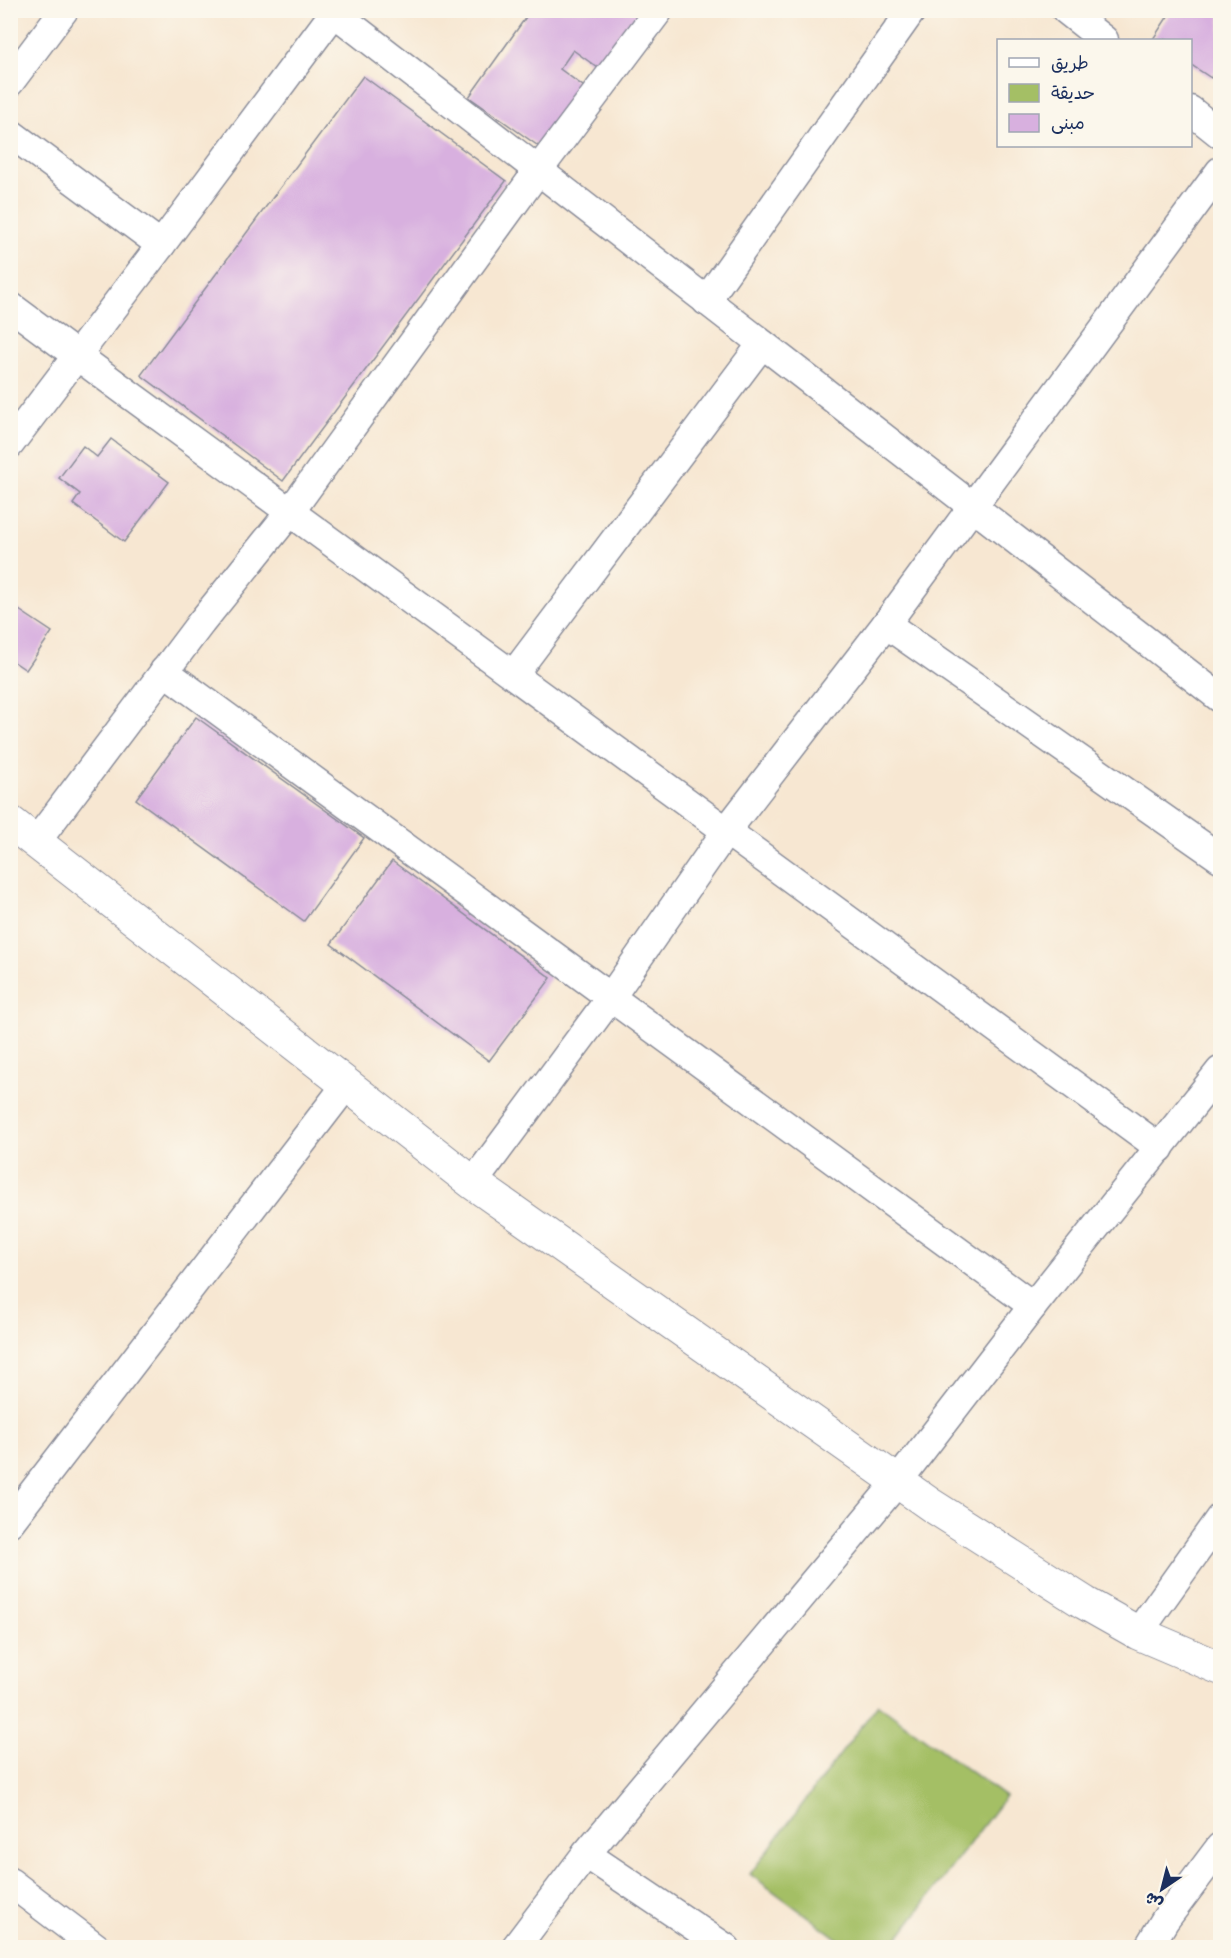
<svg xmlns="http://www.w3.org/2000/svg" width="1231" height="1958" font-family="Mynerve,'Playpen Sans Arabic',sans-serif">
	<rect width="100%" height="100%" fill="#fbf7ec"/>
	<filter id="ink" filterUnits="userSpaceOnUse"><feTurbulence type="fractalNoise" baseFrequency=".0167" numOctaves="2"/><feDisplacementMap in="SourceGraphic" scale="12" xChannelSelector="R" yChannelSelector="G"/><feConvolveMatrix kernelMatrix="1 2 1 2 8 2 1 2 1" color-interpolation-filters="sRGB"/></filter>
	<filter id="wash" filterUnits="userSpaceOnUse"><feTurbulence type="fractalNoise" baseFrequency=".008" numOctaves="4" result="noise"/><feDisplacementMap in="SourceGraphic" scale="24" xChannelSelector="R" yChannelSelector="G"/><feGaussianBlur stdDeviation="1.35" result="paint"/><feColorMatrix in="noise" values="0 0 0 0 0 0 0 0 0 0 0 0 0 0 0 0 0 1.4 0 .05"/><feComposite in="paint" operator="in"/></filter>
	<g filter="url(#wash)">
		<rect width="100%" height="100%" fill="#f7e7d2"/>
		<path fill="#a4bf65" stroke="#607762" stroke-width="1.5" d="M878 1704 1005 1797 891 1947H849L750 1874Z"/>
		<g id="blocks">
			<g fill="#d8b0df">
				<path d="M531 10H650L605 73 573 50 560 69 587 89 544 150 469 97Z"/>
				<path d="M1172 10H1220V63L1211 78 1190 64V40L1153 39Z"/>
				<path d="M363 76 506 181 283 481 141 375Z"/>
				<path d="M111 439 169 482 124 542 73 504 80 494 59 478 83 446 97 457Z"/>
				<path d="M10 604 52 632 26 670 10 659Z"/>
				<path d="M196 717 364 838 304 921 136 799Z"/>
				<path d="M392 861 551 978 489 1061 331 944Z"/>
			</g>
		</g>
	</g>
	<g filter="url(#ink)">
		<use href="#blocks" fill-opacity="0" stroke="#898b98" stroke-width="1.5"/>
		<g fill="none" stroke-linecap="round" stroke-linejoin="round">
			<defs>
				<g id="minor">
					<path d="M331 10 1220 698"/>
					<path d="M1066 10 1104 40"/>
					<path d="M10 82 64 10"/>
					<path d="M1190 110 1220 134"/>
					<path d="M10 133 161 245"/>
					<path d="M706 301 912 10"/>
					<path d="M10 306 126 392 1160 1148"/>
					<path d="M10 444 161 245 336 10"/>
					<path d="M886 624 1220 858"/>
					<path d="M164 671 1033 1306"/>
					<path d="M514 674 762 344"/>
					<path d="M36 842 200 624 290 512 537 172 659 10"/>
					<path d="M473 1183 611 997 727 830 886 624 1220 171"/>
					<path d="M10 1522 347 1084"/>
					<path d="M1138 1633 1220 1518"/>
					<path d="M586 1854 726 1948"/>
					<path d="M10 1882 97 1948"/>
					<path d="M515 1948 586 1854 898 1481 1033 1306 1220 1071"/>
					<path d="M1148 1948 1165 1920 1220 1847"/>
				</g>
				<path id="tertiary" d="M10 822 473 1183 931 1505 1085 1603 1138 1633 1220 1668"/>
			</defs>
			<use href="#minor" stroke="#898b98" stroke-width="31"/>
			<use href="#tertiary" stroke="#898b98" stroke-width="35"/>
			<use href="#minor" stroke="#fff" stroke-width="28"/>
			<use href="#tertiary" stroke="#fff" stroke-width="33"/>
		</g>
	</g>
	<rect width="1231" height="1958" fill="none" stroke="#fbf7ec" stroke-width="36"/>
	<rect x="997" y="39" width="195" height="108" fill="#fbf7ec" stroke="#a1a7b3" stroke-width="1.5"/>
	<rect x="1009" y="58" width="30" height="9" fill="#ffffff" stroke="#a1a7b3" stroke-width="1.5"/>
	<text x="1051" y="69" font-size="18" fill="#1b2f5e">طريق</text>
	<rect x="1009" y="84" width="30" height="18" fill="#a4bf65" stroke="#a1a7b3" stroke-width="1.5"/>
	<text x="1051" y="99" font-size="18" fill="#1b2f5e">حديقة</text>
	<rect x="1009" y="114" width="30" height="18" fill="#d8b0df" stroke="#a1a7b3" stroke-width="1.5"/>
	<text x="1051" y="129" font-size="18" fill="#1b2f5e">مبنى</text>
	<g transform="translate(1162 1889) rotate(215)" stroke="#fbf7ec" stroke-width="4.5" paint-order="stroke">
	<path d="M0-4.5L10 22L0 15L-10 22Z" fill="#1b2f5e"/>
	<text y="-9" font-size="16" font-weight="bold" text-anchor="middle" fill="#1b2f5e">ش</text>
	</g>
</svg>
